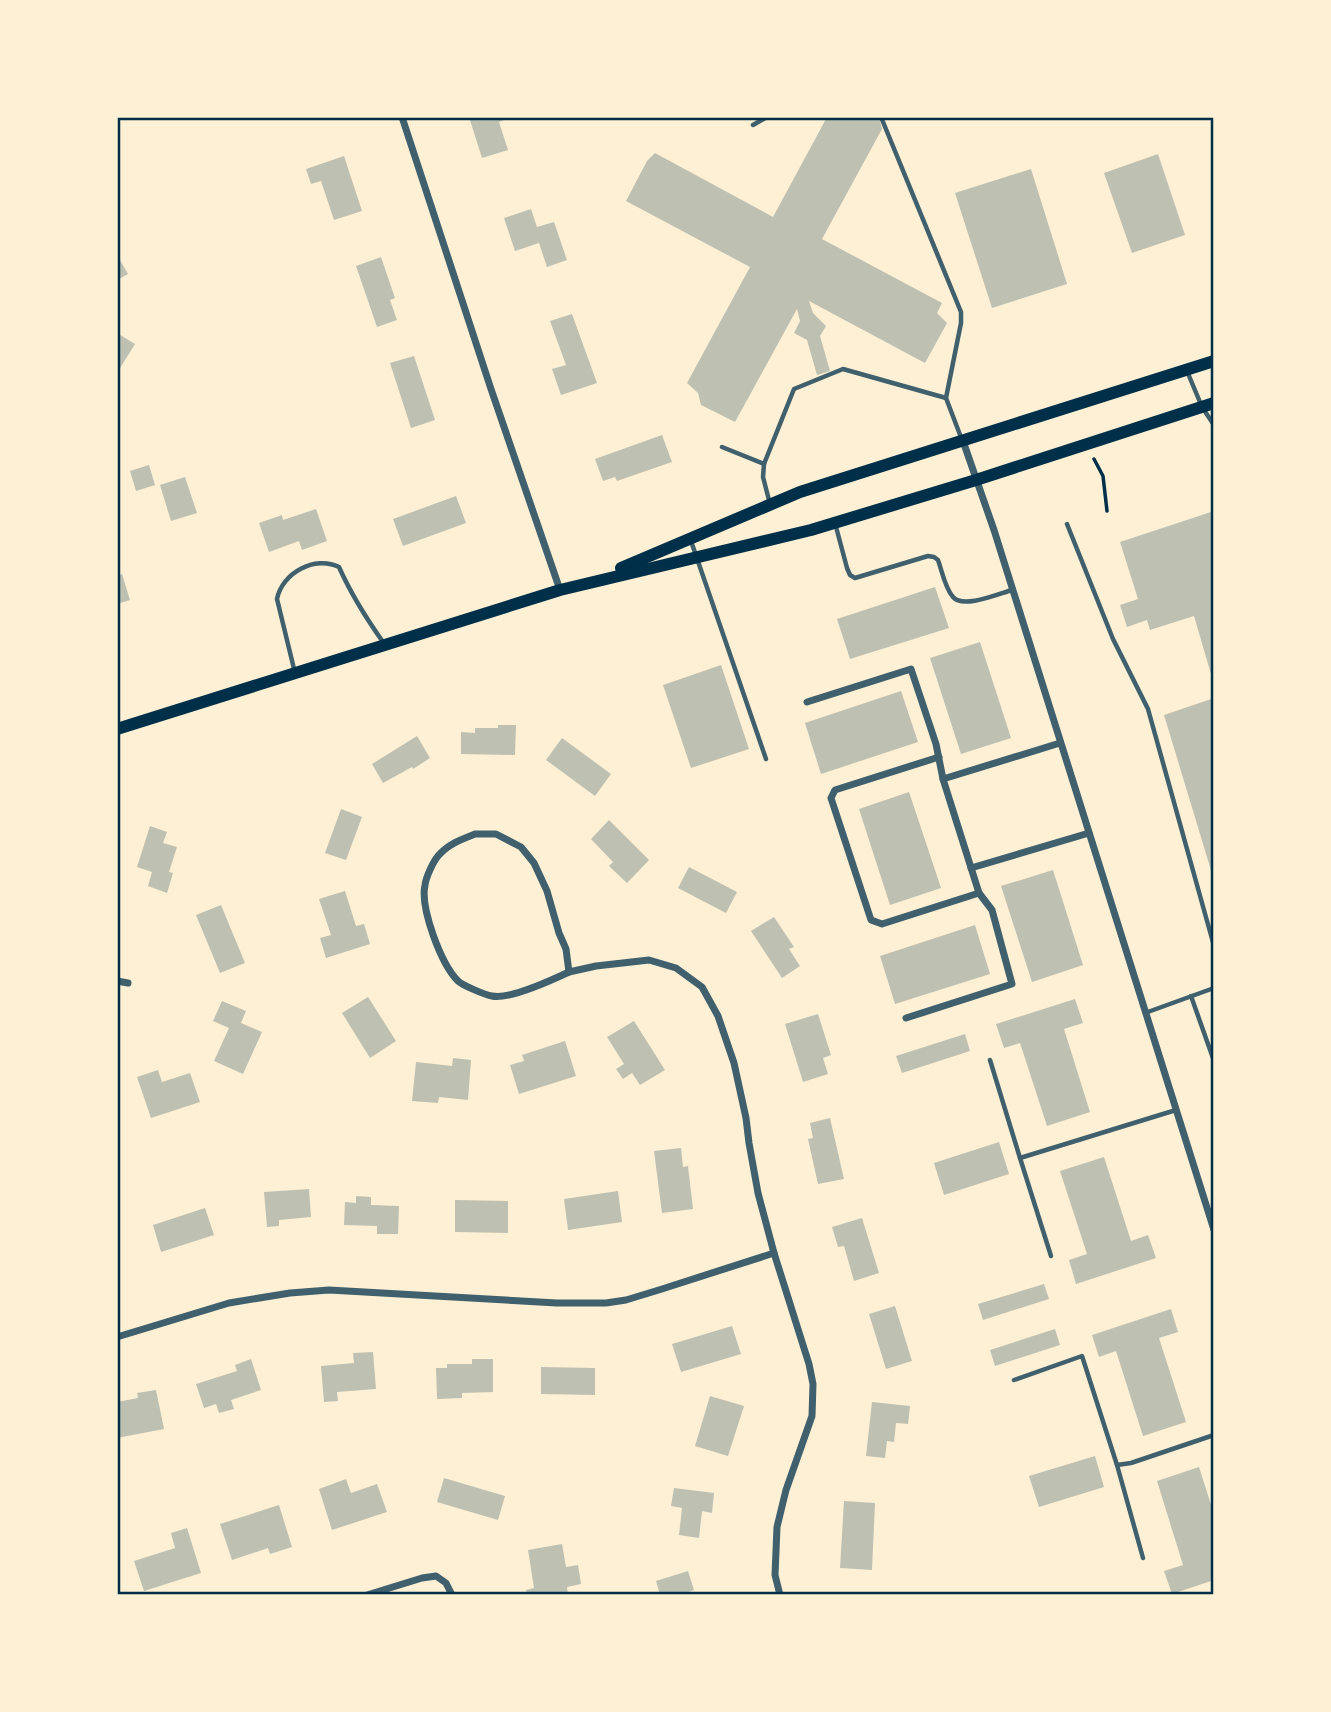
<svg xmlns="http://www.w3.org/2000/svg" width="1331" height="1712" font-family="'Roboto Serif',serif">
	<rect width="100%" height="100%" fill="#fdf0d5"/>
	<g fill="#bec0b2">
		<path d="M469 117H511L499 122 508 150 482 158Z"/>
		<path d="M827 117H879L882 129 822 239 942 303 937 313 947 323 925 363 809 301 813 313 826 326 820 336 830 371 817 375 807 340 794 333 800 321 797 309 735 422 701 405 698 393 687 383 750 267 626 201 647 161 655 153 773 217Z"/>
		<path d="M1158 154 1185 235 1132 253 1104 173Z"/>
		<path d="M344 156 362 211 334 220 321 181 311 184 306 169Z"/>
		<path d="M1031 169 1067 284 992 308 955 193Z"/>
		<path d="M531 209 537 227 554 222 567 260 547 267 539 243 515 251 504 218Z"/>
		<path d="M117 255 128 274 117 280Z"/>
		<path d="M381 257 395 298 390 300 397 320 377 327 356 266Z"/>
		<path d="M572 314 597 383 561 395 552 369 566 365 550 321Z"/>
		<path d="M117 333 135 344 117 373Z"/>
		<path d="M414 356 435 420 411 428 390 363Z"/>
		<path d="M662 435 672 462 617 481 615 477 603 481 595 459Z"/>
		<path d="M149 465 155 485 136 491 130 471Z"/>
		<path d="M185 477 197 513 171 521 160 485Z"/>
		<path d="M456 496 466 523 403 546 393 519Z"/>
		<path d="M316 509 327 541 302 550 299 541 269 552 259 523 282 515 283 520Z"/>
		<path d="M1214 511V681H1213L1194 616 1150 630 1147 620 1127 627 1120 605 1138 599 1120 542Z"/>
		<path d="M122 574 130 600 117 604V576Z"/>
		<path d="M935 587 949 628 850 659 837 619Z"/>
		<path d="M980 642 1011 738 961 754 930 658Z"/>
		<path d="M721 665 749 749 691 768 663 685Z"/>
		<path d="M901 691 918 742 821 774 805 723Z"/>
		<path d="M1214 698V877H1213L1164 715Z"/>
		<path d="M498 725H516L515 755 461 754V732L475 733V728H498Z"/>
		<path d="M417 736 430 758 413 769 412 767 383 783 372 764Z"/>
		<path d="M562 738 611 774 595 796 546 760Z"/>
		<path d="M909 792 941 888 890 905 859 809Z"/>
		<path d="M341 809 362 817 346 860 325 853Z"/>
		<path d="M609 820 649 860 627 883 609 866 613 862 591 839Z"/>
		<path d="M150 826 167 832 163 843 177 847 169 872 173 873 167 893 148 886 152 872 137 867Z"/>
		<path d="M689 867 737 892 726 913 678 888Z"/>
		<path d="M1053 870 1083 965 1032 982 1001 886Z"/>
		<path d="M345 891 356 926 364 924 370 944 326 958 320 938 331 935 319 899Z"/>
		<path d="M221 905 245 963 220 973 196 915Z"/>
		<path d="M774 917 794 947 789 949 800 966 782 978 751 931Z"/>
		<path d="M975 925 990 974 895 1004 880 956Z"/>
		<path d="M368 997 396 1041 370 1058 342 1013Z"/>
		<path d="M1075 999 1083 1023 1064 1029 1090 1112 1047 1126 1020 1043 1004 1048 996 1024Z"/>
		<path d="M222 1001 246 1011 241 1023 262 1032 243 1074 214 1061 229 1028 213 1021Z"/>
		<path d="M818 1014 831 1055 823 1058 828 1074 803 1082 785 1024Z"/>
		<path d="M634 1021 665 1070 640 1085 632 1073 623 1079 616 1069 624 1064 607 1037Z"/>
		<path d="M965 1034 970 1051 902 1073 896 1056Z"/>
		<path d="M565 1041 576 1076 519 1094 510 1065 524 1061 522 1055Z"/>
		<path d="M453 1058 471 1060 468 1100 439 1097 438 1103 412 1101 416 1062 452 1066Z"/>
		<path d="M158 1070 162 1082 190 1073 200 1102 151 1118 137 1077Z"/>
		<path d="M830 1118 844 1179 818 1184 808 1139 813 1138 810 1123Z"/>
		<path d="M999 1142 1009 1174 944 1195 934 1163Z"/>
		<path d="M681 1148 683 1167 688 1166 693 1209 662 1213 654 1151Z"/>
		<path d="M1104 1157 1131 1241 1148 1235 1156 1258 1076 1284 1069 1260 1087 1254 1060 1171Z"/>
		<path d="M309 1189 311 1217 279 1220V1226L267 1227 264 1192Z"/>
		<path d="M618 1191 622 1222 568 1230 564 1199Z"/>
		<path d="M356 1196 371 1197V1205L399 1206 398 1234H377V1226L344 1225 345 1202 356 1203Z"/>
		<path d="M455 1200 508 1201V1233L455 1232Z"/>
		<path d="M205 1208 214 1235 161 1252 153 1225Z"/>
		<path d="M862 1218 879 1273 854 1281 844 1246 838 1247 832 1227Z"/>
		<path d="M1044 1284 1049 1299 983 1320 978 1304Z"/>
		<path d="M895 1306 912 1361 886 1369 869 1314Z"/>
		<path d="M1171 1309 1178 1332 1159 1338 1186 1422 1143 1436 1116 1351 1099 1357 1092 1335Z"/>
		<path d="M732 1326 741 1354 681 1372 672 1344Z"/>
		<path d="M1055 1329 1060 1345 995 1366 990 1350Z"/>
		<path d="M373 1352 376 1389 337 1392 338 1401 324 1402 321 1366 354 1363 353 1353Z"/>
		<path d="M251 1359 261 1390 231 1400 234 1409 219 1413 216 1404 204 1408 196 1384 237 1371 235 1365Z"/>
		<path d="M472 1359H493V1392L462 1393V1398L437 1399 436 1368H447V1364H472Z"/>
		<path d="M541 1367 595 1368V1395L541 1394Z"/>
		<path d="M156 1390 164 1429 117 1438V1402L138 1398 137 1393Z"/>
		<path d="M710 1396 744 1406 728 1456 695 1446Z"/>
		<path d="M872 1402 910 1406 908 1424 896 1423 894 1442 887 1441 885 1458 866 1456Z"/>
		<path d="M1095 1456 1104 1487 1039 1507 1029 1476Z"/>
		<path d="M1199 1467 1214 1514V1580L1172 1594 1164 1571 1183 1565 1157 1481Z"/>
		<path d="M444 1478 505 1496 498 1520 437 1502Z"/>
		<path d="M346 1479 351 1493 377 1484 387 1512 332 1530 319 1489Z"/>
		<path d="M674 1488 714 1493 712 1513 702 1511 699 1538 679 1535 682 1508 671 1506Z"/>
		<path d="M844 1501 875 1503 872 1570 840 1568Z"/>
		<path d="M279 1505 292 1547 270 1554 268 1548 232 1560 220 1524Z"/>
		<path d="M187 1528 201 1573 144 1591 134 1561 175 1548 171 1533Z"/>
		<path d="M562 1544 566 1567 578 1565 581 1584 567 1587 568 1595H527L526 1590 534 1588 528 1550Z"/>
		<path d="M688 1571 694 1590 689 1592 690 1595H660L656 1581Z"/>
	</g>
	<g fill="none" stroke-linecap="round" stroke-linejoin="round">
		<path stroke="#003049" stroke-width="3.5" d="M1094 459 1103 476 1107 511"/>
		<g stroke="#3f606c" stroke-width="4.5">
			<path d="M881 117 961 312V323L946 398"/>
			<path d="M753 125 767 117"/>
			<path d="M1187 371 1202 407 1214 425"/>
			<path d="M722 447 764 464"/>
			<path d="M770 504 763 477 764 464 794 389 843 369 946 398 962 440"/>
			<path d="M835 523 847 568 850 575 855 578 928 556 934 557 938 560C942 571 945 588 953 597 963 609 998 594 1012 590"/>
			<path d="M1067 524 1113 639 1148 709 1214 946"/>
			<path d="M691 541 766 759"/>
			<path d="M295 673 277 599C282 573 315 555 339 567 351 594 366 618 383 642"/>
			<path d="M1191 996 1214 1061"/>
			<path d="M1145 1013 1214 988"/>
			<path d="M990 1060 1020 1158"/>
			<path d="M1051 1256 1020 1158 1176 1110"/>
			<path d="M1014 1380 1082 1356 1117 1465"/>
			<path d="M1143 1558 1117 1465 1131 1463 1214 1435"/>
		</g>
		<g stroke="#3f606c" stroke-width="7">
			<path d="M402 117 491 389 560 590"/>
			<path d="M963 441 994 530 1214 1230"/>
			<path d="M807 702 911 669 936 744 943 779"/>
			<path d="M939 757 835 790 831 798 871 920 882 924 979 893"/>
			<path d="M475 834H496L521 847 534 863 547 891 559 933 566 949 569 972C552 980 508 1000 492 996 485 995 462 985 458 981 441 964 420 908 425 885 426 877 433 862 438 856 448 844 462 839 475 834Z"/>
			<path d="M971 868 1089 833"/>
			<path d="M569 972 596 966 649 960 676 968 702 987 718 1016 734 1063 746 1118 749 1143 758 1193 774 1253 809 1364 813 1384 812 1416 786 1490 777 1527 775 1575 780 1595"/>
			<path d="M117 981 128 983"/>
			<path d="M906 1018 1012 984 992 910 979 893 943 779 1060 743"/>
			<path d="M117 1337 229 1303 290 1293 329 1290 557 1303H606L626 1300 662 1289 774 1253"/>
			<path d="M367 1595 422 1578 436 1576 446 1583 452 1595"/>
		</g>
		<g stroke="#003049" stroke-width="12">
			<path d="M621 568 800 492 1214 361"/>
			<path d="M117 729 560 590 811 530 976 480 1214 403"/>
		</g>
	</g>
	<rect width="1331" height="1712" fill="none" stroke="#fdf0d5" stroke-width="238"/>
	<rect x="119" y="119" width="1093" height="1474" fill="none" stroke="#003049" stroke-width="2.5"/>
</svg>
